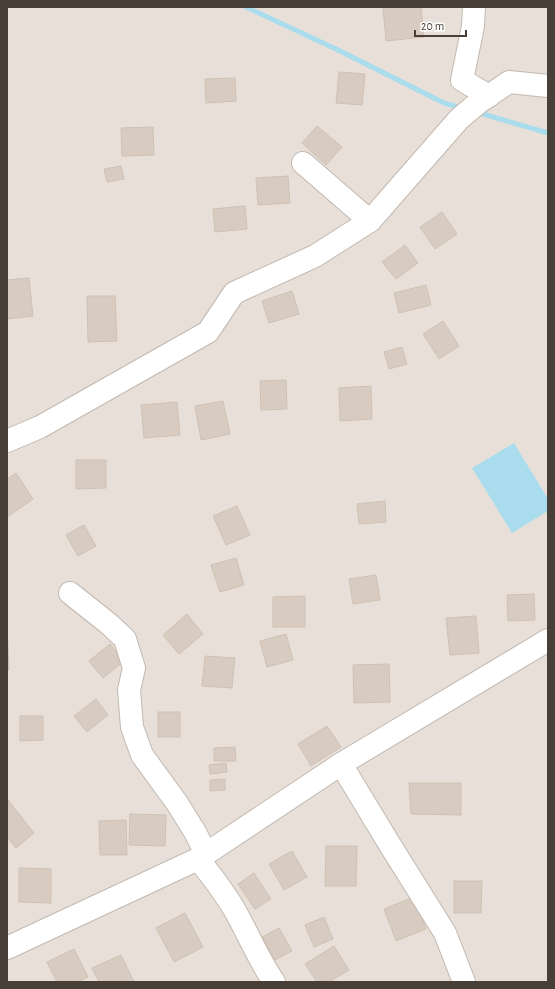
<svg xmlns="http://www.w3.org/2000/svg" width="555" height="989" font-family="'Alegreya Sans',sans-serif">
	<rect width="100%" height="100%" fill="#f4efe9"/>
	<rect fill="#e8e0d8" x="7" y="7" width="541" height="975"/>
	<path fill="#a9dded" d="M514 443 548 499V511L512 533 472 468Z"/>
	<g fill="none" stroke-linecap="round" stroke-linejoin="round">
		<g stroke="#a9dded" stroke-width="5">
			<path d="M246 7 336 49 444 103 462 108"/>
			<path d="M476 112 548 133"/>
		</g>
	</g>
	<g fill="#d8ccc2" stroke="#d0c0b3">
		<path d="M383 7H421L424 37 386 41Z"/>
		<path d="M339 72 365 74 362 105 336 103Z"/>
		<path d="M235 78 236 101 206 103 205 79Z"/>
		<path d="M317 126 342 147 326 165 302 143Z"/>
		<path d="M153 127 154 155 122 156 121 128Z"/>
		<path d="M121 166 124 179 107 182 104 169Z"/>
		<path d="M288 176 290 203 258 205 256 178Z"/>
		<path d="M245 206 247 229 215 232 213 209Z"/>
		<path d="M442 212 457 234 435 249 420 227Z"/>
		<path d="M405 245 418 263 396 279 382 262Z"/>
		<path d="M29 278 33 316 7 319V280Z"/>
		<path d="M426 285 431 305 399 313 394 293Z"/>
		<path d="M292 291 299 314 269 323 262 301Z"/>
		<path d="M87 296H115L117 341 88 342Z"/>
		<path d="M443 321 459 346 439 359 423 334Z"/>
		<path d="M402 347 407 364 389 369 384 352Z"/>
		<path d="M286 380 287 409 261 410 260 381Z"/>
		<path d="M371 386 372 419 340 421 339 388Z"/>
		<path d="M223 401 230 434 201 440 195 406Z"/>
		<path d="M177 402 180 435 144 438 141 405Z"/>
		<path d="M76 460H106V488L76 489Z"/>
		<path d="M16 473 33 499 7 517V479Z"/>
		<path d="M385 501 386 522 359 524 357 504Z"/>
		<path d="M237 506 250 535 226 545 213 516Z"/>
		<path d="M84 525 96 546 78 556 66 535Z"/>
		<path d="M236 558 244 585 220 592 211 565Z"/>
		<path d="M376 575 380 600 353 604 349 579Z"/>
		<path d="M534 594 535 620 508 621 507 595Z"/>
		<path d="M305 596V627H273V597Z"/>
		<path d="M187 614 203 634 179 654 163 635Z"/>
		<path d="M476 616 479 653 450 655 446 618Z"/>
		<path d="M7 625 9 670H7Z"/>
		<path d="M286 634 293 660 267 667 260 641Z"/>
		<path d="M110 644 124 661 103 678 89 661Z"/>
		<path d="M205 656 235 658 232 688 202 686Z"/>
		<path d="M389 664 390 702 354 703 353 665Z"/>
		<path d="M96 699 108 715 87 732 74 716Z"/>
		<rect x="158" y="712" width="22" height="25"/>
		<path d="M20 716H43V740L20 741Z"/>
		<path d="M327 726 341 747 311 766 298 744Z"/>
		<path d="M235 747 236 761H214V748Z"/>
		<path d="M226 763 227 772 210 774 209 765Z"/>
		<path d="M225 779V790L210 791V780Z"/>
		<path d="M409 783H461V815L411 814Z"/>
		<path d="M8 800 34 833 16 848 7 837Z"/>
		<path d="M130 814 166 815 165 846 129 845Z"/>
		<path d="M126 820 127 855H100L99 821Z"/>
		<path d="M326 846H357L356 886H325Z"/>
		<path d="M292 851 307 877 284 890 269 864Z"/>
		<path d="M19 868 51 869V903L19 902Z"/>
		<path d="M254 873 271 899 255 909 238 884Z"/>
		<path d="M454 881H482L481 913H454Z"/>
		<path d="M414 897 426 929 396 941 384 909Z"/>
		<path d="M185 913 203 947 174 962 156 928Z"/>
		<path d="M324 917 333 939 314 947 305 925Z"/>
		<path d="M279 928 292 951 275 960 262 937Z"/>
		<path d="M334 946 349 970 329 982H317L305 964Z"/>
		<path d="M74 949 88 977 77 982H57L47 962Z"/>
		<path d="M121 955 134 982H99L92 968Z"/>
	</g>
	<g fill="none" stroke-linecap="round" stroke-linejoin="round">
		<defs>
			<g id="minor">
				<path d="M474 7 473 26 462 80 489 96"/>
				<path d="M303 163 370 221"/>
				<path d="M7 441 40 427 208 332 234 293 315 256 370 221 459 119 478 103 509 82 548 86"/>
				<path d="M70 593 109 624 125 639 134 668 129 690 132 727 142 755 177 803 195 832 206 854"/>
				<path d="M341 764 390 845 445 933 464 982"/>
				<path d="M198 859C211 875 224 892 234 909 248 933 258 959 274 982"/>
				<path d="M7 948 198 859 341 764 548 640"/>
			</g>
		</defs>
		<use href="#minor" stroke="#c2b8af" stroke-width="24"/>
		<use href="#minor" stroke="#fff" stroke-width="22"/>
	</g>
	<rect width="555" height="989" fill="none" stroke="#473f38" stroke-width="16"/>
	<path d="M415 30v6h51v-6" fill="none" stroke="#473f38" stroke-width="2"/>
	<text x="421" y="30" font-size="12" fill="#473f38" stroke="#ffffff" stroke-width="3" paint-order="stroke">20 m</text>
</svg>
